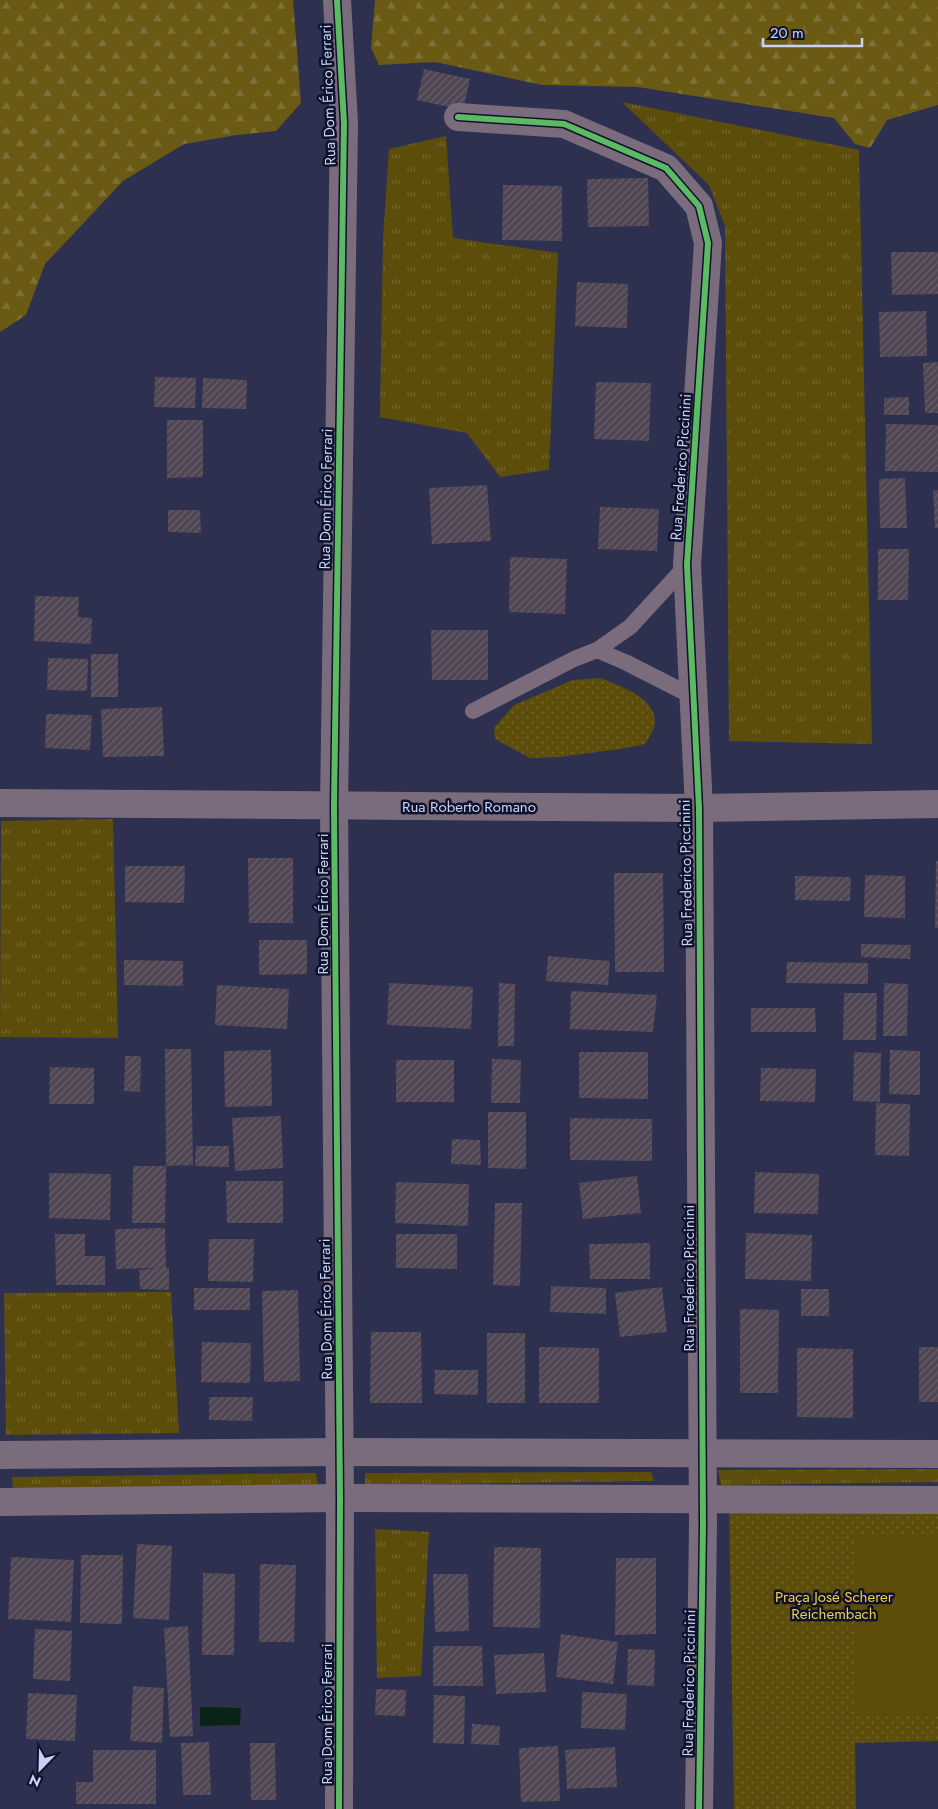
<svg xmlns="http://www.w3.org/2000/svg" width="938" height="1809" font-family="Jost,sans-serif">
	<defs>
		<pattern id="grass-tufts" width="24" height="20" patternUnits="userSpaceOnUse" patternTransform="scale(1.25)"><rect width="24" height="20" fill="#5d4d0b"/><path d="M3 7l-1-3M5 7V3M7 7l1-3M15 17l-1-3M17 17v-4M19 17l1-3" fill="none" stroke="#73662f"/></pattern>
		<pattern id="forest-firs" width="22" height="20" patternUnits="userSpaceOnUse" patternTransform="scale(1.25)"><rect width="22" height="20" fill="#6a5a14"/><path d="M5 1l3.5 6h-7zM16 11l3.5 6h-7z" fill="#7e7137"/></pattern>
		<pattern id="park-dots" width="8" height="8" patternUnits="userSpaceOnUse" patternTransform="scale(1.25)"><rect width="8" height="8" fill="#5d4d0b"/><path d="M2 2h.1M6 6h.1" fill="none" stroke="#73662f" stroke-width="1.8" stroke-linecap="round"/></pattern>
		<pattern id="building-hatch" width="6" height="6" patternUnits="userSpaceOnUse" patternTransform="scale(1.25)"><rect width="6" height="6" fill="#504553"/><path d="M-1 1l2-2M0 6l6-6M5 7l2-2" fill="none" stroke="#685f6c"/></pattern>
	</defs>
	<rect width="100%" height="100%" fill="#2d304f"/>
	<g fill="url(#grass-tufts)">
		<path d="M622 102 859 150 872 744 729 741 725 226 709 185Z"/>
		<path d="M446 136 453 238 558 253 549 470 500 477 467 433 380 417 383 239 389 149Z"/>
		<path d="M113 819 118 1038 0 1037 1 821Z"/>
		<path d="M171 1292 179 1433 6 1435 4 1293Z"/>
		<path d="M938 1469V1482L721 1485 718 1470Z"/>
		<path d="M651 1472 654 1481 365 1485V1473Z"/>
		<path d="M316 1473 318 1487 13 1489 12 1477Z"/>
		<path d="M375 1529 429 1532 421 1676 377 1678Z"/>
	</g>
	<g fill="url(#forest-firs)">
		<path d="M0 0H293L301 103 276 131 237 135 184 144 123 181 45 264 26 315 0 332Z"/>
		<path d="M375 0H938V105L887 120 870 148 855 144 834 118 638 87 542 85 435 62 379 65 371 48Z"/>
	</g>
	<g fill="url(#park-dots)">
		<path d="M601 678C621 687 656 697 655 723 655 729 648 739 645 744L620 749 559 757 530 758 495 739 494 728 514 705 573 680Z"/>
		<path d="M938 1500V1741L855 1743 856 1809H734L729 1503Z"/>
	</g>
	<path fill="#5d4d0b" d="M854 1535H938V1715L855 1716Z"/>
	<path fill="#092316" d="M200 1707 241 1708 240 1725 200 1726Z"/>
	<g fill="url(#building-hatch)">
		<path d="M424 69 470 79 463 110 417 100Z"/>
		<path d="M648 178 649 226 588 227 587 179Z"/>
		<path d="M503 185 562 186V241L502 240Z"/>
		<path d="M891 252H938V294L892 295Z"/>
		<path d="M577 282 628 284 627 328 575 326Z"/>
		<path d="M926 311 927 356 880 357 879 312Z"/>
		<path d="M938 362V413H925L923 363Z"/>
		<path d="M155 377 196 378 195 408 154 407Z"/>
		<path d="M203 378 247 380 246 409 202 408Z"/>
		<path d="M596 382 651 383 649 441 594 439Z"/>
		<path d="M909 397V415H884V398Z"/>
		<path d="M167 420H203V477L167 478Z"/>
		<path d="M886 424 938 425V472L885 471Z"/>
		<path d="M905 478 907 528H880L879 479Z"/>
		<path d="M487 485 491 541 432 544 429 488Z"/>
		<path d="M938 490V528H935L933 491Z"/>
		<path d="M600 507 659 509 657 551 598 549Z"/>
		<path d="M168 510H200L201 533 168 532Z"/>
		<path d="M878 549H909L908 600H878Z"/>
		<path d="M510 557 567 559 565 614 509 612Z"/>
		<path d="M35 596 79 597 78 617 92 618 91 644 34 641Z"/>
		<path d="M431 630H488V680H432Z"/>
		<rect x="91" y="654" width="27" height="43"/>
		<path d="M48 658 88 659 87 691 47 690Z"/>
		<path d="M162 707 164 756 103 757 101 709Z"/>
		<path d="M46 714 92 715 90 750 45 748Z"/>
		<path d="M248 858H293V923H249Z"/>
		<path d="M936 861H938V928H935Z"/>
		<path d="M125 866H185L184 903 125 902Z"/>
		<path d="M614 873H663L664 972H615Z"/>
		<path d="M865 875 905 876V918L864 917Z"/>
		<path d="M795 876 851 877 850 901 795 900Z"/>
		<path d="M259 940H307V974L259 975Z"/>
		<path d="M861 944 911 945 910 959 861 957Z"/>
		<path d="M548 956 610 961 608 985 546 981Z"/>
		<path d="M124 960 183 961V986L124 985Z"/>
		<path d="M787 962 868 963V984L786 983Z"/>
		<path d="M389 983 473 987 471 1029 387 1025Z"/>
		<path d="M499 983 515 984 514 1046H498Z"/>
		<path d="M884 983 908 984 907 1036H883Z"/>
		<path d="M217 985 289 989 287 1029 215 1025Z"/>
		<path d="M571 991 657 995 653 1032 570 1029Z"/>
		<path d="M844 993H877L876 1040H843Z"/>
		<path d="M751 1008H815L816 1032H751Z"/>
		<path d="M165 1049H191L193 1165 166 1166Z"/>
		<path d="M271 1050 272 1106 225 1107 224 1051Z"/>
		<path d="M890 1050 920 1051V1095L889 1094Z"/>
		<path d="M579 1052H648V1099L579 1098Z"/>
		<path d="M854 1052 881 1053 880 1102 853 1101Z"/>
		<path d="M125 1056H141L140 1092 124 1091Z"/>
		<path d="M492 1059 521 1060 520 1103H491Z"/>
		<rect x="396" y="1060" width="58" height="42"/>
		<path d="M50 1067 94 1068V1104H49Z"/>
		<path d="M761 1068 816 1069 815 1102 760 1101Z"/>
		<path d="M876 1103 910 1104 909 1156 875 1155Z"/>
		<path d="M488 1112H526V1169L488 1168Z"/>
		<path d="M281 1116 283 1168 235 1171 232 1118Z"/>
		<path d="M570 1118 652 1119V1161L570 1160Z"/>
		<path d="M452 1139 480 1140 481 1165 451 1164Z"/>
		<path d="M196 1146H229V1167L195 1166Z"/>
		<path d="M133 1166H166L165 1223H132Z"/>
		<path d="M755 1172 819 1174 818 1214 754 1213Z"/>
		<path d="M49 1173 111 1174 110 1220 49 1218Z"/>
		<path d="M637 1176 641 1213 583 1219 579 1183Z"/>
		<path d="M226 1181H283V1223H227Z"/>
		<path d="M396 1182 469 1184 468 1226 395 1223Z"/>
		<path d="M495 1203H522L520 1286 493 1285Z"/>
		<path d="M165 1228 166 1268H169V1290L140 1289 139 1270 158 1268 116 1269 115 1229Z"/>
		<path d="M746 1233 812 1235 811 1281 745 1279Z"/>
		<path d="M55 1234H85V1256H105V1285H56Z"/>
		<path d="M396 1234H457V1269L396 1268Z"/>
		<path d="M209 1239H254L253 1282 208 1281Z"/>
		<path d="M650 1243V1279H590L589 1244Z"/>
		<path d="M551 1286 606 1288V1314L550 1312Z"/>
		<path d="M662 1287 667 1332 620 1337 615 1293Z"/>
		<rect x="194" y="1288" width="56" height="22"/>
		<rect x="801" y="1289" width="28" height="27"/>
		<path d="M298 1290 300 1381 264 1382 262 1291Z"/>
		<path d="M740 1309 779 1310 778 1393H740Z"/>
		<path d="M371 1332H421L422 1403H370Z"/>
		<rect x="487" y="1333" width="38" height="70"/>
		<path d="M202 1342 251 1343 250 1383 201 1382Z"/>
		<path d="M539 1347 599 1348V1403H539Z"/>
		<rect x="919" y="1347" width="19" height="55"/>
		<path d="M797 1348 853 1349V1418L797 1417Z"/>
		<path d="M435 1370H478V1395L434 1394Z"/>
		<path d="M209 1397H253L252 1421 209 1420Z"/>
		<path d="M137 1544 172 1546 169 1620 133 1618Z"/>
		<path d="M494 1547 541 1548 540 1628 493 1627Z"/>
		<path d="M81 1555H123L122 1624 80 1623Z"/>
		<path d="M11 1557 74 1560 71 1622 8 1619Z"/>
		<path d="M616 1558H656V1634L615 1635Z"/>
		<path d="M260 1564 296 1565 294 1642H259Z"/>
		<path d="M203 1573 235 1574 234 1655H202Z"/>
		<path d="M433 1574H468L469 1631 435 1632Z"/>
		<path d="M188 1626 193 1736 170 1737 164 1628Z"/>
		<path d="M35 1629 72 1631 70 1681 33 1679Z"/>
		<path d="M561 1634 618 1642 613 1684 556 1677Z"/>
		<path d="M433 1646H482L483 1686H433Z"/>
		<path d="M628 1649 655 1650 654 1686 627 1685Z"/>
		<path d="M544 1653 546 1692 496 1694 494 1655Z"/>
		<path d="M133 1686 164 1688 162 1743 130 1741Z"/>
		<path d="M376 1689 406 1690 405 1716 375 1715Z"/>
		<path d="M582 1692 627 1694 625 1730 581 1728Z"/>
		<path d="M28 1693 77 1695 75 1741 26 1739Z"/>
		<path d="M434 1695 465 1696 464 1744 433 1743Z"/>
		<path d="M472 1724 500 1726 499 1745 471 1744Z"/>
		<path d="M209 1742 211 1795H183L181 1743Z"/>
		<path d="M250 1743H275L276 1800H251Z"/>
		<path d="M558 1746 560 1801 521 1802 519 1748Z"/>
		<path d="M615 1747 617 1787 567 1789 565 1750Z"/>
		<path d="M93 1750H156V1804H76V1782H93Z"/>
	</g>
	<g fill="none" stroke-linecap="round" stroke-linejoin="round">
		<g stroke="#7a6c7c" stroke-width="16">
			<path d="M687 565 630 627 597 650 625 662 694 697"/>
			<path d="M473 711 574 659 597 650"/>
		</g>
		<g stroke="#7a6c7c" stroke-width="28">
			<path d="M337 0 344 123 334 806 340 1498 339 1809"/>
			<path d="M458 117 564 124 666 168 699 206 708 243 687 565 699 808 703 1525 699 1809"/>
			<path d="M0 803 699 808 938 804"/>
			<path d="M0 1455 340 1452 938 1454"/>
			<path d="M0 1502 340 1498 938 1500"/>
		</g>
		<defs>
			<g id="cycleway">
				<path d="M337 0 344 123 334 806 340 1498 339 1809"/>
				<path d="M458 117 564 124 666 168 699 206 708 243 687 565 699 808 703 1525 699 1809"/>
			</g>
		</defs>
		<use href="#cycleway" stroke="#0e122a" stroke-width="9"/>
		<use href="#cycleway" stroke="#5cba63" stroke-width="6"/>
	</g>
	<g text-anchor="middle" stroke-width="5" stroke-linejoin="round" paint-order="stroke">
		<g font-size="15" fill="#c9d2f6" stroke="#0e122a">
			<text transform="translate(328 95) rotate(-92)" y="5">Rua Dom Érico Ferrari</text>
			<text transform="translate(681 467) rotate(-86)" y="5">Rua Frederico Piccinini</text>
			<text transform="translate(326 499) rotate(-89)" y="5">Rua Dom Érico Ferrari</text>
			<text x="469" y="812">Rua Roberto Romano</text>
			<text transform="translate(686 873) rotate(-91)" y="5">Rua Frederico Piccinini</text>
			<text transform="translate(323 904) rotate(-90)" y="5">Rua Dom Érico Ferrari</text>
			<text transform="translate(689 1278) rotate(-90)" y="5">Rua Frederico Piccinini</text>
			<text transform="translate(326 1309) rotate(-91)" y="5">Rua Dom Érico Ferrari</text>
			<text transform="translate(689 1683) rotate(-89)" y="5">Rua Frederico Piccinini</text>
			<text transform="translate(327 1714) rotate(-90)" y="5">Rua Dom Érico Ferrari</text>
		</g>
		<g font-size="15" fill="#f2cf4a" stroke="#0e122a">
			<text x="834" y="1602">Praça José Scherer<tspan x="834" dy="17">Reichembach</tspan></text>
		</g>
	</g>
	<g transform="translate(40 1769) rotate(203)" stroke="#0e122a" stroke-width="4" paint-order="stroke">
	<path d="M0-4L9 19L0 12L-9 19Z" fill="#c9d2f6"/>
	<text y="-8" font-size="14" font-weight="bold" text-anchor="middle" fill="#c9d2f6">N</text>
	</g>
	<path d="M763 38v8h99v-8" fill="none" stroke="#c9d2f6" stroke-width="2.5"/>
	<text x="770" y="38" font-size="15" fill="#c9d2f6" stroke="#0e122a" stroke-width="4" paint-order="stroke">20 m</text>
</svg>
